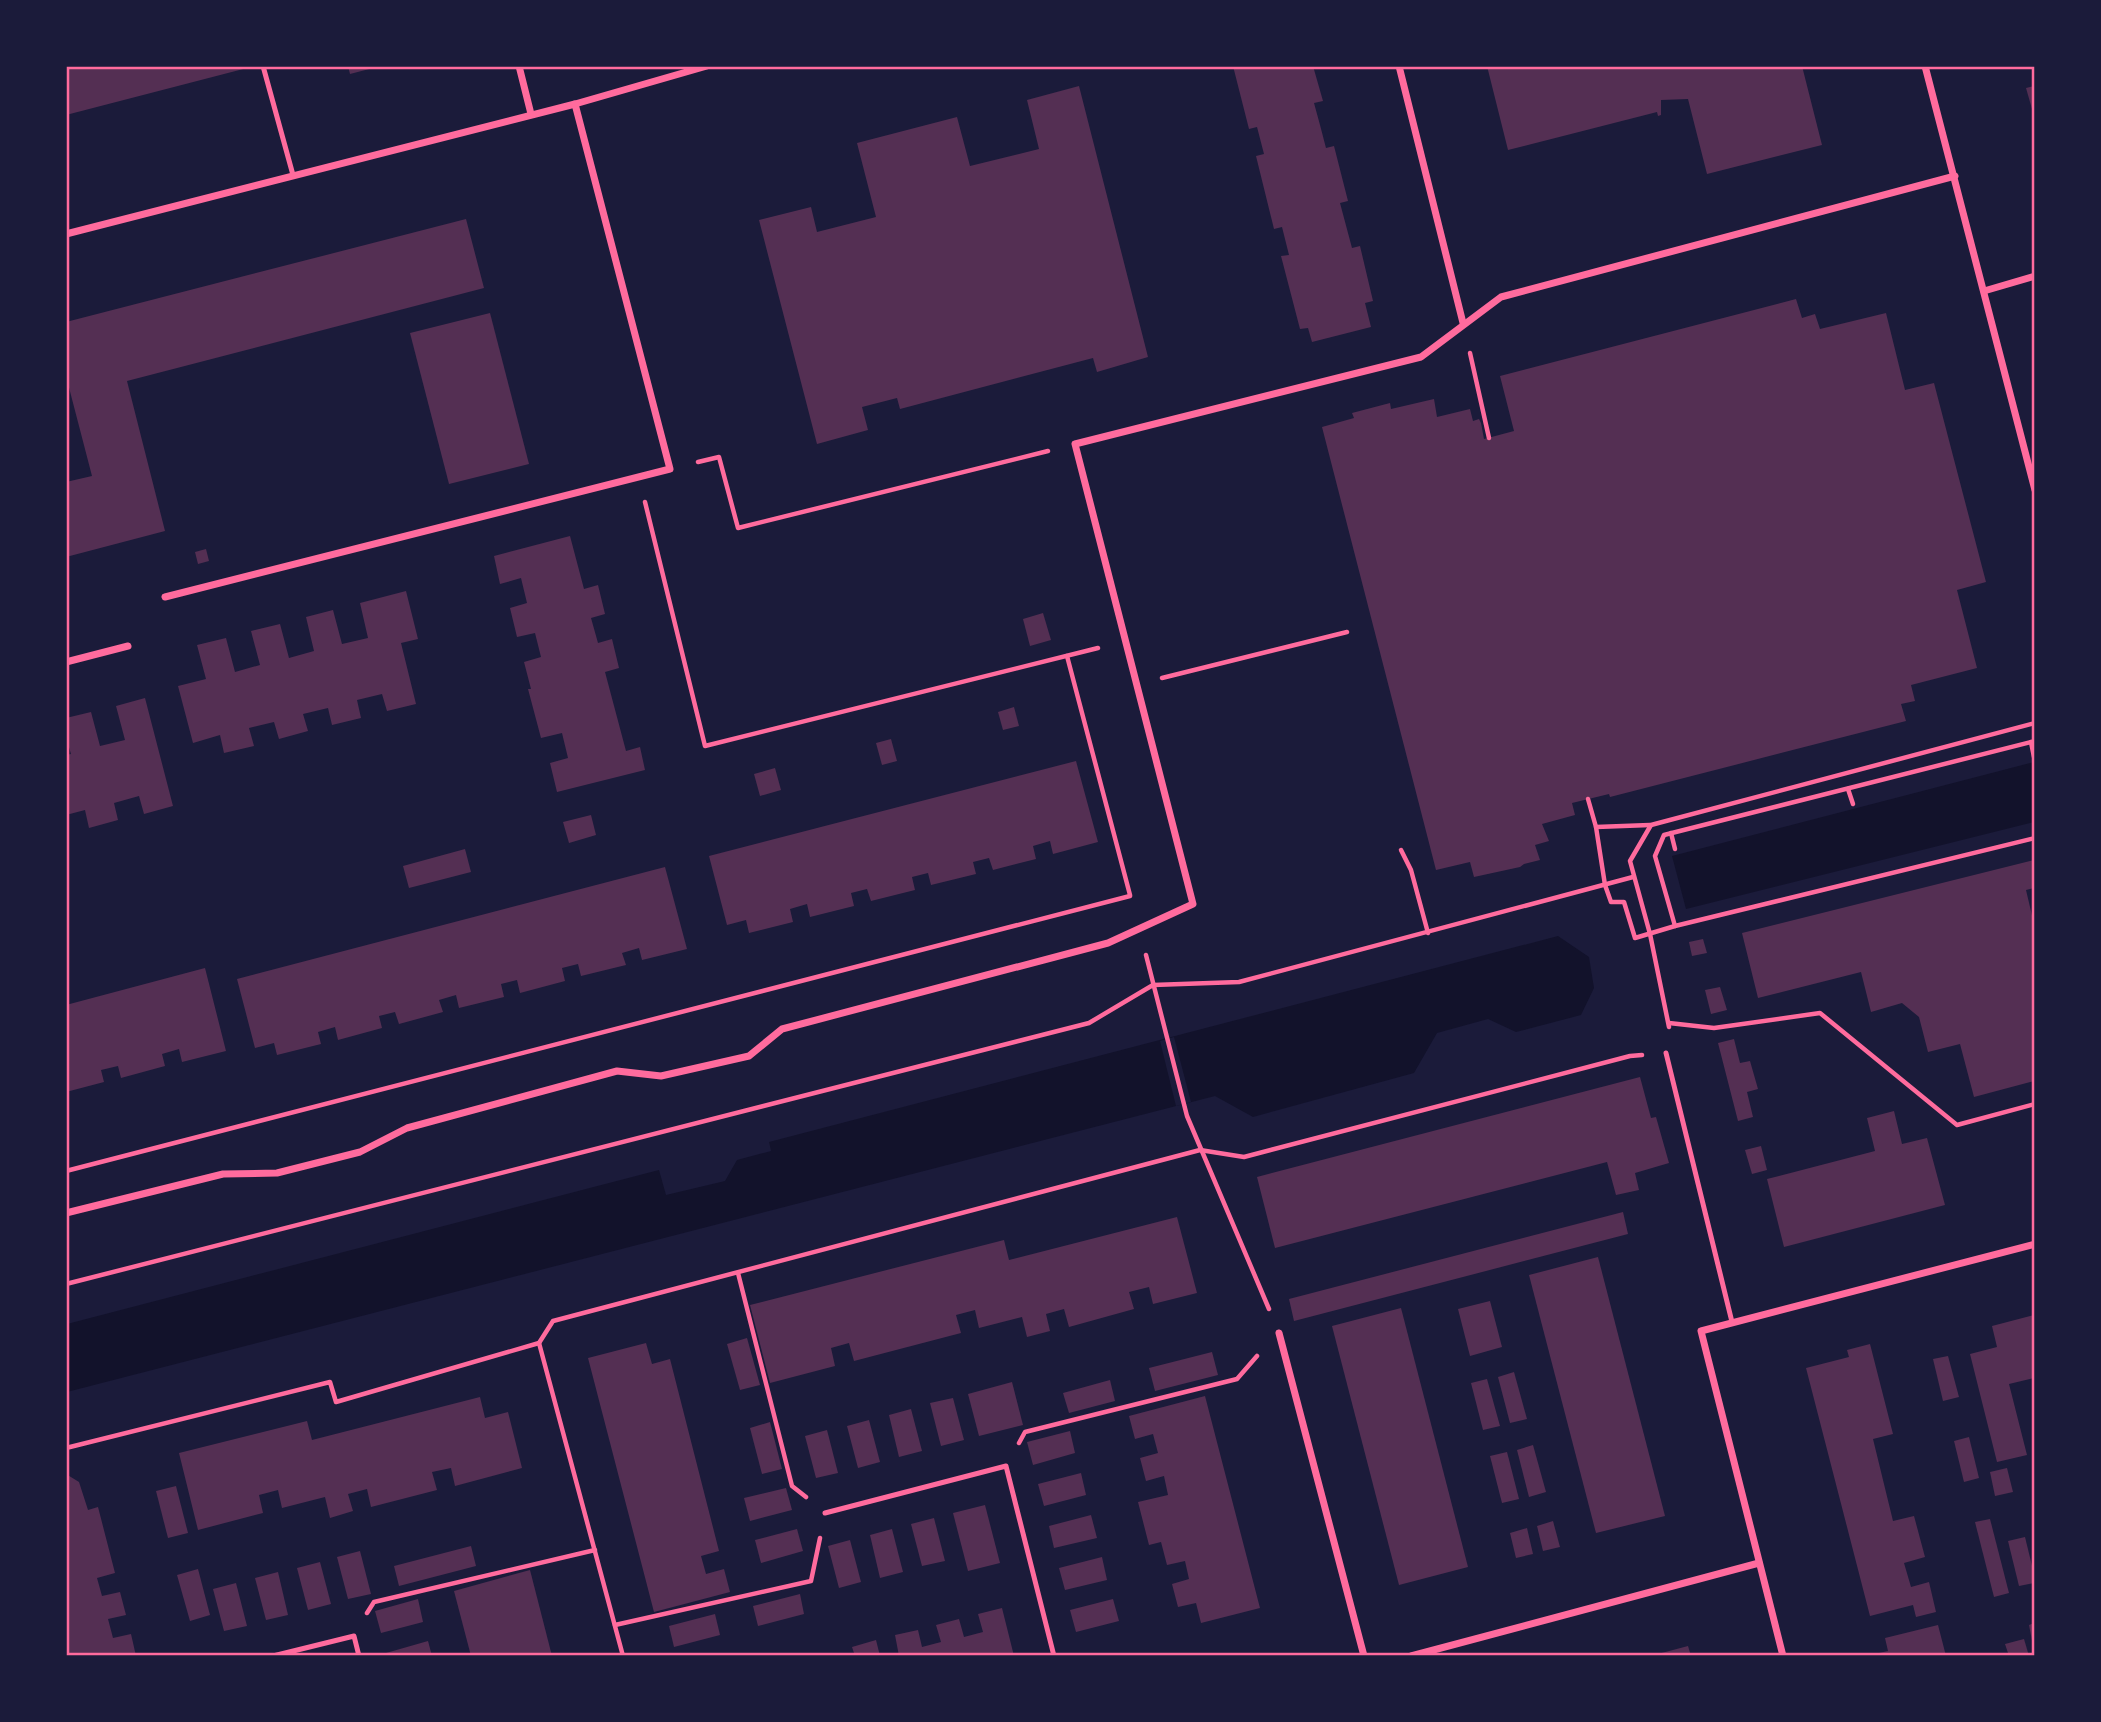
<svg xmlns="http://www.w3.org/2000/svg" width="2101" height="1722" font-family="'Work Sans',sans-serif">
	<rect width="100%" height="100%" fill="#1b1b3a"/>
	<g fill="#12122b">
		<path d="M2034 762V822L1686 909 1672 856Z"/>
		<path d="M1558 936 1589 957 1594 988 1581 1015 1516 1032 1488 1019 1437 1033 1414 1073 1253 1117 1215 1096 67 1392V1324L659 1170 666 1195 725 1181 737 1160 771 1151 769 1142Z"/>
	</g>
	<path fill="#1b1b3a" d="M1174 1037 1191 1102 1176 1106 1160 1041Z"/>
	<g fill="#542f53">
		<path d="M66 66H251V67L66 115Z"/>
		<path d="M348 66H377V67L350 74Z"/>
		<path d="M1233 66H1313L1323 101 1314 103 1320 125 1326 148 1334 146 1348 201 1340 203 1352 248 1360 246 1373 301 1365 303 1371 327 1312 342 1308 328 1300 329 1281 256 1289 255 1282 227 1274 229 1256 156 1264 154 1257 127 1249 129Z"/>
		<path d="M1487 66H1802L1822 145 1707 174 1688 99 1661 100V115L1658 116 1657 112 1508 150Z"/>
		<path d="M1079 86 1148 357 1097 372 1093 358 900 409 897 398 862 407 868 430 817 444 759 220 811 207 817 232 876 217 857 143 957 117 970 166 1039 149 1027 100Z"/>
		<path d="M2034 86V116L2026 88Z"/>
		<path d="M466 219 484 288 127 381 165 531 66 557V482L92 476 66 376V322Z"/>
		<path d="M1796 299 1802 318 1815 314 1820 329 1886 313 1905 390 1934 383 1986 582 1957 590 1977 668 1911 685 1915 701 1901 704 1906 721 1610 797 1609 794 1572 803 1575 815 1542 824 1549 841 1535 845 1540 860 1524 864 1520 867 1474 877 1470 862 1436 870 1322 427 1354 418 1352 413 1390 403 1391 409 1434 399 1437 417 1470 409 1473 421 1479 419 1481 423 1484 439 1514 431 1500 376Z"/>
		<path d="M490 313 529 464 449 484 410 333Z"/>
		<path d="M570 536 584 589 598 585 605 614 591 618 598 643 612 639 619 668 605 672 626 751 640 747 645 770 557 792 550 763 568 758 562 733 541 738 528 689H531L524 662 541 657 535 633 517 637 510 608 527 603 521 578 500 584 494 556Z"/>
		<path d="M206 549 209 561 198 564 195 552Z"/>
		<path d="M406 591 418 639 401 643 416 704 387 711 382 694 357 700 361 718 332 725 328 708 303 714 308 731 279 739 274 722 249 728 254 746 224 753 220 735 193 743 178 686 206 679 197 645 226 638 235 672 260 665 251 631 280 624 289 658 314 651 306 617 333 610 342 644 368 638 360 603Z"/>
		<path d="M1043 613 1051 640 1030 646 1023 619Z"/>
		<path d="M145 698 173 806 144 814 139 796 114 803 118 820 89 828 85 810 66 815V755L71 754 66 737V718L91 712 100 746 125 740 116 706Z"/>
		<path d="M1014 707 1019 726 1003 730 998 712Z"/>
		<path d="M891 739 897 761 882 765 876 743Z"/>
		<path d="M1076 761 1098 842 1053 854 1050 841 1033 846 1036 859 993 870 989 858 973 862 976 874 931 885 928 873 912 877 915 890 871 901 867 889 851 893 854 906 810 917 807 904 790 909 793 922 749 933 746 920 727 925 709 856Z"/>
		<path d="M775 768 781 790 760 796 754 774Z"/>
		<path d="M591 815 596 835 569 843 563 822Z"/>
		<path d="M465 849 471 872 409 888 403 866Z"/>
		<path d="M2034 860V888L2026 890 2034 924V1081L1974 1097 1960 1044 1928 1052 1919 1017 1902 1003 1871 1012 1861 972 1758 998 1742 933Z"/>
		<path d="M665 867 687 949 642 960 639 948 622 953 626 965 581 976 578 964 562 968 565 981 520 993 517 980 501 984 504 997 459 1008 456 995 439 1000 443 1012 399 1024 395 1012 379 1016 382 1028 338 1040 335 1027 318 1032 321 1044 277 1055 274 1043 255 1048 237 979Z"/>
		<path d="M1703 939 1707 953 1692 956 1689 942Z"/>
		<path d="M205 968 226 1051 182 1062 179 1049 162 1054 165 1066 121 1078 118 1066 101 1070 104 1082 66 1092V1005Z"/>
		<path d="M1720 987 1727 1010 1711 1014 1705 990Z"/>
		<path d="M1734 1039 1740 1063 1750 1061 1758 1089 1747 1092 1753 1117 1738 1121 1718 1043Z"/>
		<path d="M1640 1077 1651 1118 1656 1117 1669 1163 1635 1173 1639 1190 1616 1195 1607 1162 1275 1248 1257 1177Z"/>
		<path d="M1894 1111 1902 1144 1927 1138 1945 1205 1784 1247 1767 1179 1875 1151 1867 1118Z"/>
		<path d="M1761 1146 1767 1170 1752 1174 1745 1150Z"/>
		<path d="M1623 1212 1628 1234 1294 1321 1289 1299Z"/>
		<path d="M1177 1217 1197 1293 1153 1304 1149 1287 1129 1292 1134 1309 1069 1327 1064 1309 1046 1314 1050 1331 1027 1337 1022 1317 979 1328 975 1310 956 1315 961 1333 854 1361 849 1343 831 1348 835 1366 770 1383 750 1305 1004 1240 1009 1260Z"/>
		<path d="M1598 1257 1665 1516 1596 1533 1529 1275Z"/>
		<path d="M1490 1301 1502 1347 1470 1356 1458 1309Z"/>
		<path d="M1401 1308 1468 1567 1399 1585 1332 1326Z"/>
		<path d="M2034 1315V1378L2009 1384 2027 1455 1997 1462 1970 1354 1997 1347 1992 1326Z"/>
		<path d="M747 1338 760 1385 740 1390 727 1344Z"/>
		<path d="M646 1343 652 1364 670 1359 719 1551 701 1556 706 1574 724 1569 730 1592 654 1612 588 1358Z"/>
		<path d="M1870 1344 1893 1434 1873 1439 1893 1521 1914 1516 1925 1557 1904 1563 1911 1587 1929 1582 1936 1612 1916 1617 1913 1605 1870 1616 1806 1368 1849 1357 1847 1350Z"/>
		<path d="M1212 1352 1218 1375 1155 1391 1149 1368Z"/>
		<path d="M1948 1356 1959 1397 1943 1401 1933 1359Z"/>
		<path d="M1514 1372 1527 1419 1510 1423 1498 1377Z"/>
		<path d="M1487 1379 1500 1426 1483 1430 1471 1383Z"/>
		<path d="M1110 1380 1115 1401 1069 1413 1063 1393Z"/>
		<path d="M1012 1382 1023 1425 979 1436 968 1394Z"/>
		<path d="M1205 1396 1260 1608 1201 1623 1196 1603 1178 1607 1172 1584 1189 1579 1185 1561 1167 1565 1161 1542 1149 1545 1138 1502 1168 1495 1164 1476 1146 1481 1140 1458 1158 1453 1153 1434 1135 1439 1129 1416Z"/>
		<path d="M480 1397 485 1418 508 1412 522 1468 455 1486 451 1468 432 1472 437 1490 371 1507 367 1489 348 1494 353 1511 330 1518 325 1497 282 1508 278 1490 259 1495 263 1513 198 1530 179 1453 307 1421 312 1440Z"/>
		<path d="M953 1398 964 1440 941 1446 930 1403Z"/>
		<path d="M911 1409 922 1451 899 1457 889 1415Z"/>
		<path d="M869 1420 880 1462 858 1468 847 1426Z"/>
		<path d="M770 1422 782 1469 762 1474 750 1428Z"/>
		<path d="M827 1430 838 1473 816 1478 805 1436Z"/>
		<path d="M1070 1431 1075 1453 1033 1465 1027 1442Z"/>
		<path d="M1969 1437 1979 1478 1964 1482 1954 1441Z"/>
		<path d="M1533 1445 1546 1492 1529 1497 1517 1450Z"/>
		<path d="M1507 1452 1519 1499 1502 1503 1490 1456Z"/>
		<path d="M2007 1468 2013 1492 1995 1496 1990 1472Z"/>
		<path d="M1081 1473 1086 1495 1044 1506 1038 1484Z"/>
		<path d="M66 1474 79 1482 88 1510 98 1507 115 1573 97 1578 102 1596 120 1592 126 1615 108 1619 113 1638 131 1634 136 1656H66Z"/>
		<path d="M176 1486 188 1533 168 1538 156 1491Z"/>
		<path d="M786 1488 792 1510 750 1521 744 1498Z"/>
		<path d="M985 1505 1000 1563 968 1571 953 1513Z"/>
		<path d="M1091 1515 1097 1538 1054 1548 1049 1526Z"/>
		<path d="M934 1518 945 1561 922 1566 911 1524Z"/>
		<path d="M1990 1519 2009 1593 1994 1597 1975 1522Z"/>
		<path d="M1553 1521 1560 1547 1543 1551 1537 1526Z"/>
		<path d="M1527 1528 1533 1554 1516 1558 1510 1533Z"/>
		<path d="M797 1529 803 1551 761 1563 755 1540Z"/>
		<path d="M892 1529 903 1572 880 1578 870 1535Z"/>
		<path d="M2025 1537 2034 1574V1583L2019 1586 2008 1541Z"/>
		<path d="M850 1540 861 1582 839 1588 828 1546Z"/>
		<path d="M471 1546 476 1566 399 1586 394 1566Z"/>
		<path d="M360 1551 371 1594 348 1599 337 1557Z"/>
		<path d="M1102 1557 1107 1580 1065 1590 1059 1568Z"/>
		<path d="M320 1562 331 1604 308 1610 297 1568Z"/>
		<path d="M198 1569 210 1615 190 1621 177 1575Z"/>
		<path d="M530 1570 552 1656H471L454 1591Z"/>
		<path d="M278 1572 288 1615 266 1620 255 1578Z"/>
		<path d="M236 1583 247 1626 224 1631 213 1589Z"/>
		<path d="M800 1594 804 1614 758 1626 753 1606Z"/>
		<path d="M418 1599 423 1622 381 1633 375 1611Z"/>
		<path d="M1113 1599 1119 1621 1076 1632 1070 1610Z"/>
		<path d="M1002 1608 1014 1656H899L895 1635 918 1630 922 1647 941 1642 936 1625 959 1619 964 1637 983 1632 978 1614Z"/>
		<path d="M715 1614 720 1635 674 1647 669 1626Z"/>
		<path d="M2034 1623V1646H2033L2029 1625Z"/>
		<path d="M1938 1625 1946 1656H1879V1653L1888 1651 1885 1638Z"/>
		<path d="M2024 1639 2029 1656H2009L2005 1644Z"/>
		<path d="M876 1640 880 1656H855L852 1647Z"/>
		<path d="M428 1641 432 1656H386V1653Z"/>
		<path d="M1688 1646 1691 1656H1654V1655Z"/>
	</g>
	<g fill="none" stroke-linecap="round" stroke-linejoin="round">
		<g stroke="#ff6b9d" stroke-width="4.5">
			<path d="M1470 353 1489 438"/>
			<path d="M698 462 719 457 738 528 1048 451"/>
			<path d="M645 502 705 746 1098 648"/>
			<path d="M1067 656 1130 895"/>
			<path d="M1162 678 1347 632"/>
			<path d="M2031 742 2034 757"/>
			<path d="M1848 789 1853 804"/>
			<path d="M1588 799 1596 827 1650 825"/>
			<path d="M1596 827 1605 885 1611 902H1624L1635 938 1675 926 2035 838"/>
			<path d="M1671 833 1675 849"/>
			<path d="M1401 850 1411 870 1428 933"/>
			<path d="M1675 926 1655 856 1664 835 2035 741"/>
			<path d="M1146 955 1187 1116 1269 1309"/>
			<path d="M1669 1023 1714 1028 1820 1013 1957 1125 2035 1104"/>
			<path d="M1669 1027 1650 934 1630 861 1651 825 2035 723"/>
			<path d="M66 1171 1130 896"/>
			<path d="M738 1273 792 1486 806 1497"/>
			<path d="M66 1284 1089 1023 1153 985 1239 982 1633 877"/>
			<path d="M539 1343 623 1656"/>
			<path d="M1019 1443 1025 1432 1237 1379 1257 1356"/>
			<path d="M66 1448 330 1382 336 1402 539 1343 553 1321 1200 1150 1244 1157 1630 1056 1642 1055"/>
			<path d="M367 1613 374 1602 595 1550"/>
			<path d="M615 1625 811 1581 820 1538"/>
		</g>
		<g stroke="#ff6b9d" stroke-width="5">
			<path d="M263 66 293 175"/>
			<path d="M1666 1053 1732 1322"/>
			<path d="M825 1513 1006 1466 1054 1656"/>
			<path d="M273 1656 354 1636 359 1656"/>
		</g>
		<g stroke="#ff6b9d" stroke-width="7">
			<path d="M519 66 531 114"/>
			<path d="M1399 66 1463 323"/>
			<path d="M1925 66 2035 490"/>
			<path d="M66 234 575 104 707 66"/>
			<path d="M1984 291 2035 276"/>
			<path d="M165 597 670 469 575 104"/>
			<path d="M66 662 128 646"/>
			<path d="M66 1213 223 1174 277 1173 360 1152 407 1128 617 1071 661 1076 749 1056 782 1029 1108 943 1193 904 1075 444 1421 357 1501 297 1955 176"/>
			<path d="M1279 1333 1364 1656"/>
			<path d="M1411 1656 1759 1563"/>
			<path d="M1783 1656 1701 1331 2035 1244"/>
		</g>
	</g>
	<rect width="2101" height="1722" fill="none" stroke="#1b1b3a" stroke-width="136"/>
	<rect x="68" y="68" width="1965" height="1586" fill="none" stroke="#ff6b9d" stroke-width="2.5"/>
</svg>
